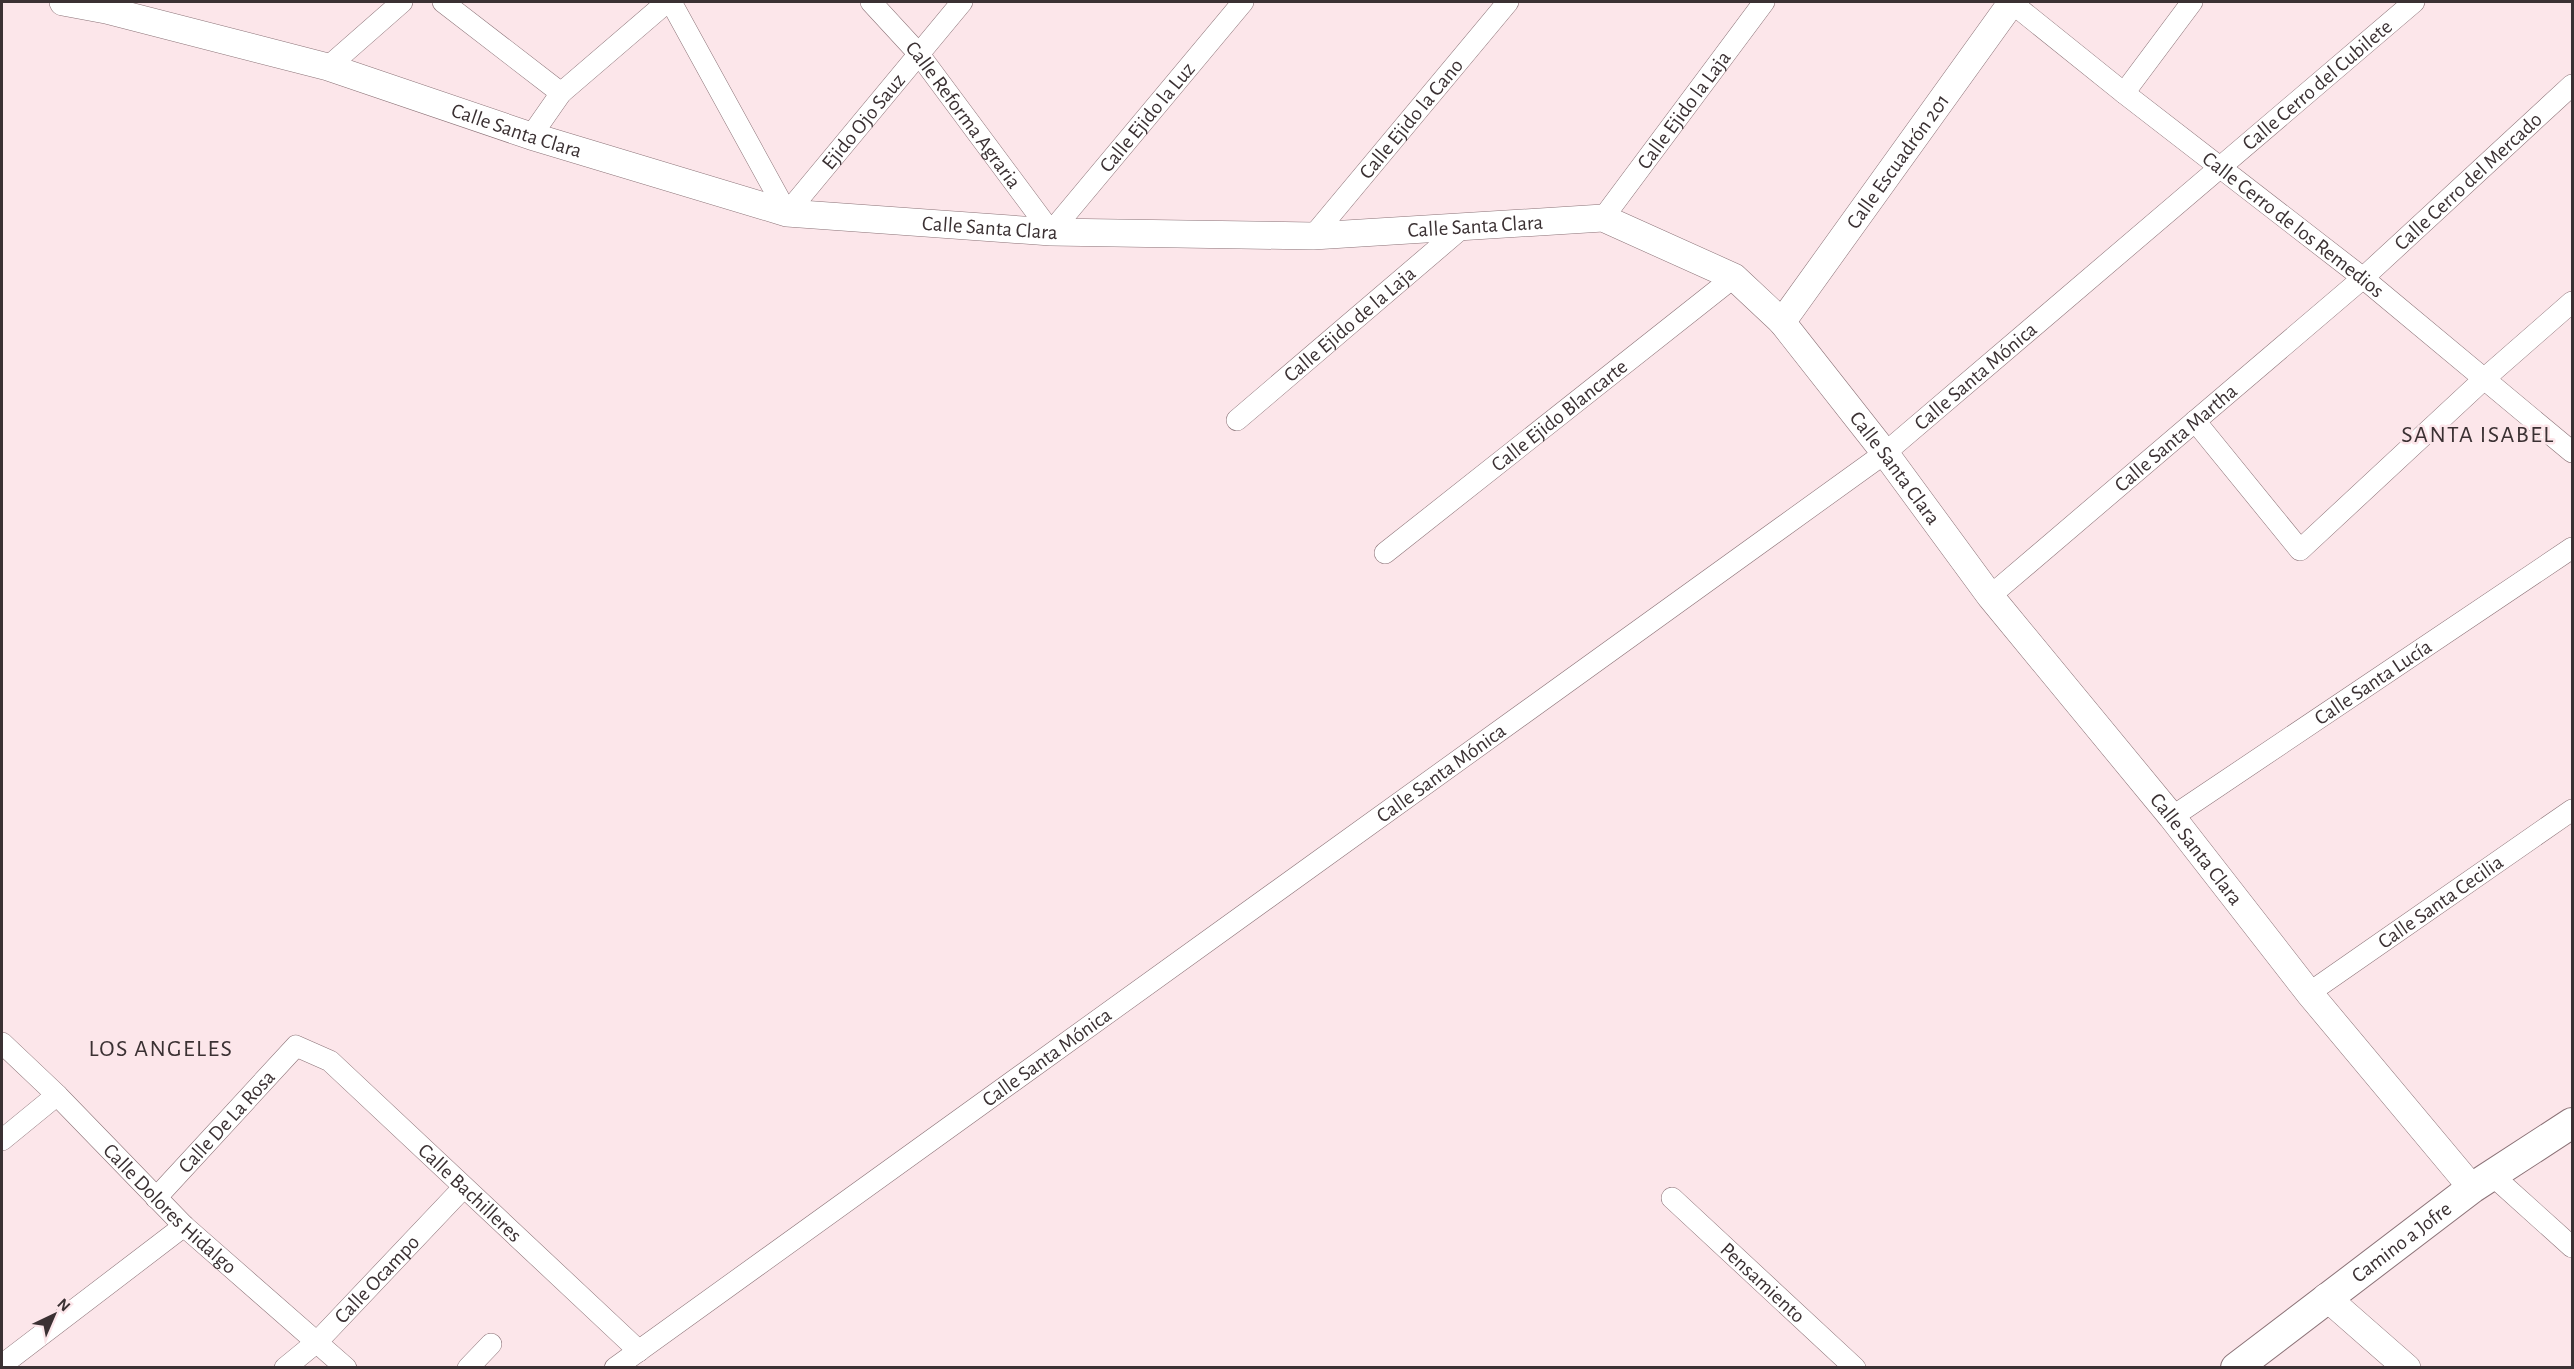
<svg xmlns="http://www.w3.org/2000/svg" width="2574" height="1369" font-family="'Alegreya Sans',sans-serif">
	<rect width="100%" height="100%" fill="#fce6ea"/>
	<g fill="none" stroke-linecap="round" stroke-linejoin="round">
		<defs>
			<g id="minor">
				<path d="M443 2 561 93"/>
				<path id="s1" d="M671 2 787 213 962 2"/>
				<path id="s2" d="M871 2 918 53 1051 232 1243 2"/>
				<path id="s3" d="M2012 3 2124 93 2363 278 2572 452"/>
				<path d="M328 67 402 2"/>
				<path d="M2124 93 2192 2"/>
				<path d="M531 136 561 93 667 2"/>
				<path id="s4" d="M1603 218 1764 2"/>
				<path id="s5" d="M1313 236 1508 2"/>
				<path id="s6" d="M1237 420 1463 227"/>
				<path d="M2195 421 2300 550 2484 379 2572 302"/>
				<path id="s7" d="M1385 553 1734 277"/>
				<path id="s8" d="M1990 596 2363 278 2572 85"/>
				<path id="s9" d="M2172 817 2572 548"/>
				<path id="s10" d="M2309 993 2572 810"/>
				<path id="s11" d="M2 1043 57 1095 184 1226 346 1368"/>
				<path d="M2 1140 57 1095"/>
				<path d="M2492 1175 2572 1247"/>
				<path id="s12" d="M156 1198 296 1046 330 1061 639 1351"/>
				<path id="s13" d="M1672 1198 1855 1368"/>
				<path d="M2 1365 184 1226"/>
				<path id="s14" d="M285 1368 318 1341 463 1188"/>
				<path d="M468 1368 491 1344"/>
				<path id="s15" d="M615 1368 1885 453 2414 2"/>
			</g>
			<g id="tertiary">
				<path id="s16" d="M63 2 106 10 328 67 531 136 787 213 1051 232 1313 236 1603 218 1734 277 1782 322 1885 453 1990 596 2172 817 2309 993 2472 1188"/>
				<path id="s17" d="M1782 322 2012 2"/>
				<path d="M2326 1297 2407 1368"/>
			</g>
			<g id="secondary">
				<path id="s18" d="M2236 1368 2472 1188 2572 1123"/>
			</g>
		</defs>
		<use href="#minor" stroke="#8b7277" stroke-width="22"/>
		<use href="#tertiary" stroke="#8b7277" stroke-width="28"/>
		<use href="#secondary" stroke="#8b7277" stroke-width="32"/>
		<use href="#minor" stroke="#fff" stroke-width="21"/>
		<use href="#tertiary" stroke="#fff" stroke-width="27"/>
		<use href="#secondary" stroke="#fff" stroke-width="30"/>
	</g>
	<g text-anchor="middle" stroke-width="5" stroke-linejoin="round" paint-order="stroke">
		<g font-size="21" fill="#3b3133" stroke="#fce6ea">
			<text dy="7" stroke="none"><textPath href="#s15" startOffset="2133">Calle Cerro del Cubilete</textPath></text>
			<text dy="7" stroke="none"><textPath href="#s4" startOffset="135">Calle Ejido la Laja</textPath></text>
			<text dy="7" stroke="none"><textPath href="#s2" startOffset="146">Calle Reforma Agraria</textPath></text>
			<text dy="7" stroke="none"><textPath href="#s2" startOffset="442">Calle Ejido la Luz</textPath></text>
			<text dy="7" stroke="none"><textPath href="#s5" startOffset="153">Calle Ejido la Cano</textPath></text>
			<text dy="7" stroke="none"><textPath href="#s1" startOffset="360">Ejido Ojo Sauz</textPath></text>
			<text dy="7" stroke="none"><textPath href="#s16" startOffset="472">Calle Santa Clara</textPath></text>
			<text dy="7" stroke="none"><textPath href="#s17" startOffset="198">Calle Escuadrón 201</textPath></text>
			<text dy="7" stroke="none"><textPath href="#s8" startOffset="633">Calle Cerro del Mercado</textPath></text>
			<text dy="7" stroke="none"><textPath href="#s3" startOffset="358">Calle Cerro de los Remedios</textPath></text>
			<text dy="7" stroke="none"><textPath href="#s16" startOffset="1444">Calle Santa Clara</textPath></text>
			<text dy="7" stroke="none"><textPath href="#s16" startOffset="958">Calle Santa Clara</textPath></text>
			<text dy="7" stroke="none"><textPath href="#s6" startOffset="148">Calle Ejido de la Laja</textPath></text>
			<text dy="7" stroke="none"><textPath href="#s15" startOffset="1684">Calle Santa Mónica</textPath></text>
			<text dy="7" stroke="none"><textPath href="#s7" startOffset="222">Calle Ejido Blancarte</textPath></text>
			<text dy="7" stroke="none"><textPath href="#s8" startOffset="244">Calle Santa Martha</textPath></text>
			<text dy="7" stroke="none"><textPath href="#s16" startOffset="1966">Calle Santa Clara</textPath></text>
			<text dy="7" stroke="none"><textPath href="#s9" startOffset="242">Calle Santa Lucía</textPath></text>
			<text dy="7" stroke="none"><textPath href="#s15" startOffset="1018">Calle Santa Mónica</textPath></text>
			<text dy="7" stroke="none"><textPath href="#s16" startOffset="2452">Calle Santa Clara</textPath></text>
			<text dy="7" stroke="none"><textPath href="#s10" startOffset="160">Calle Santa Cecilia</textPath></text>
			<text dy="7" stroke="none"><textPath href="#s15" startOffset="532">Calle Santa Mónica</textPath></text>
			<text dy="7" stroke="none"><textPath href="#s12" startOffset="104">Calle De La Rosa</textPath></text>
			<text dy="7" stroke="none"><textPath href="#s12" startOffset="436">Calle Bachilleres</textPath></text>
			<text dy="7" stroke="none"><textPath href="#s11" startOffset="236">Calle Dolores Hidalgo</textPath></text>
			<text dy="7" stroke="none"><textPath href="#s18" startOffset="208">Camino a Jofre</textPath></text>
			<text dy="7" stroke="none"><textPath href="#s14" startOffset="128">Calle Ocampo</textPath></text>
			<text dy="7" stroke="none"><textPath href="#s13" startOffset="124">Pensamiento</textPath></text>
		</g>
		<g font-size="24" letter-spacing="1.5" fill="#3b3133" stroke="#fce6ea">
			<text x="2478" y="442">SANTA ISABEL</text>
			<text x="161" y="1056">LOS ANGELES</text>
		</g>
	</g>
	<rect width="2574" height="1369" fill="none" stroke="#3b3133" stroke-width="6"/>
	<g transform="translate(54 1315) rotate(44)" stroke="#fce6ea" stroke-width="4.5" paint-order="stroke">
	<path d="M0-4.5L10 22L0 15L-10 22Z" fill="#3b3133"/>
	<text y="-9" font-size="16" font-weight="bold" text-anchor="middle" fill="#3b3133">N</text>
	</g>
</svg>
